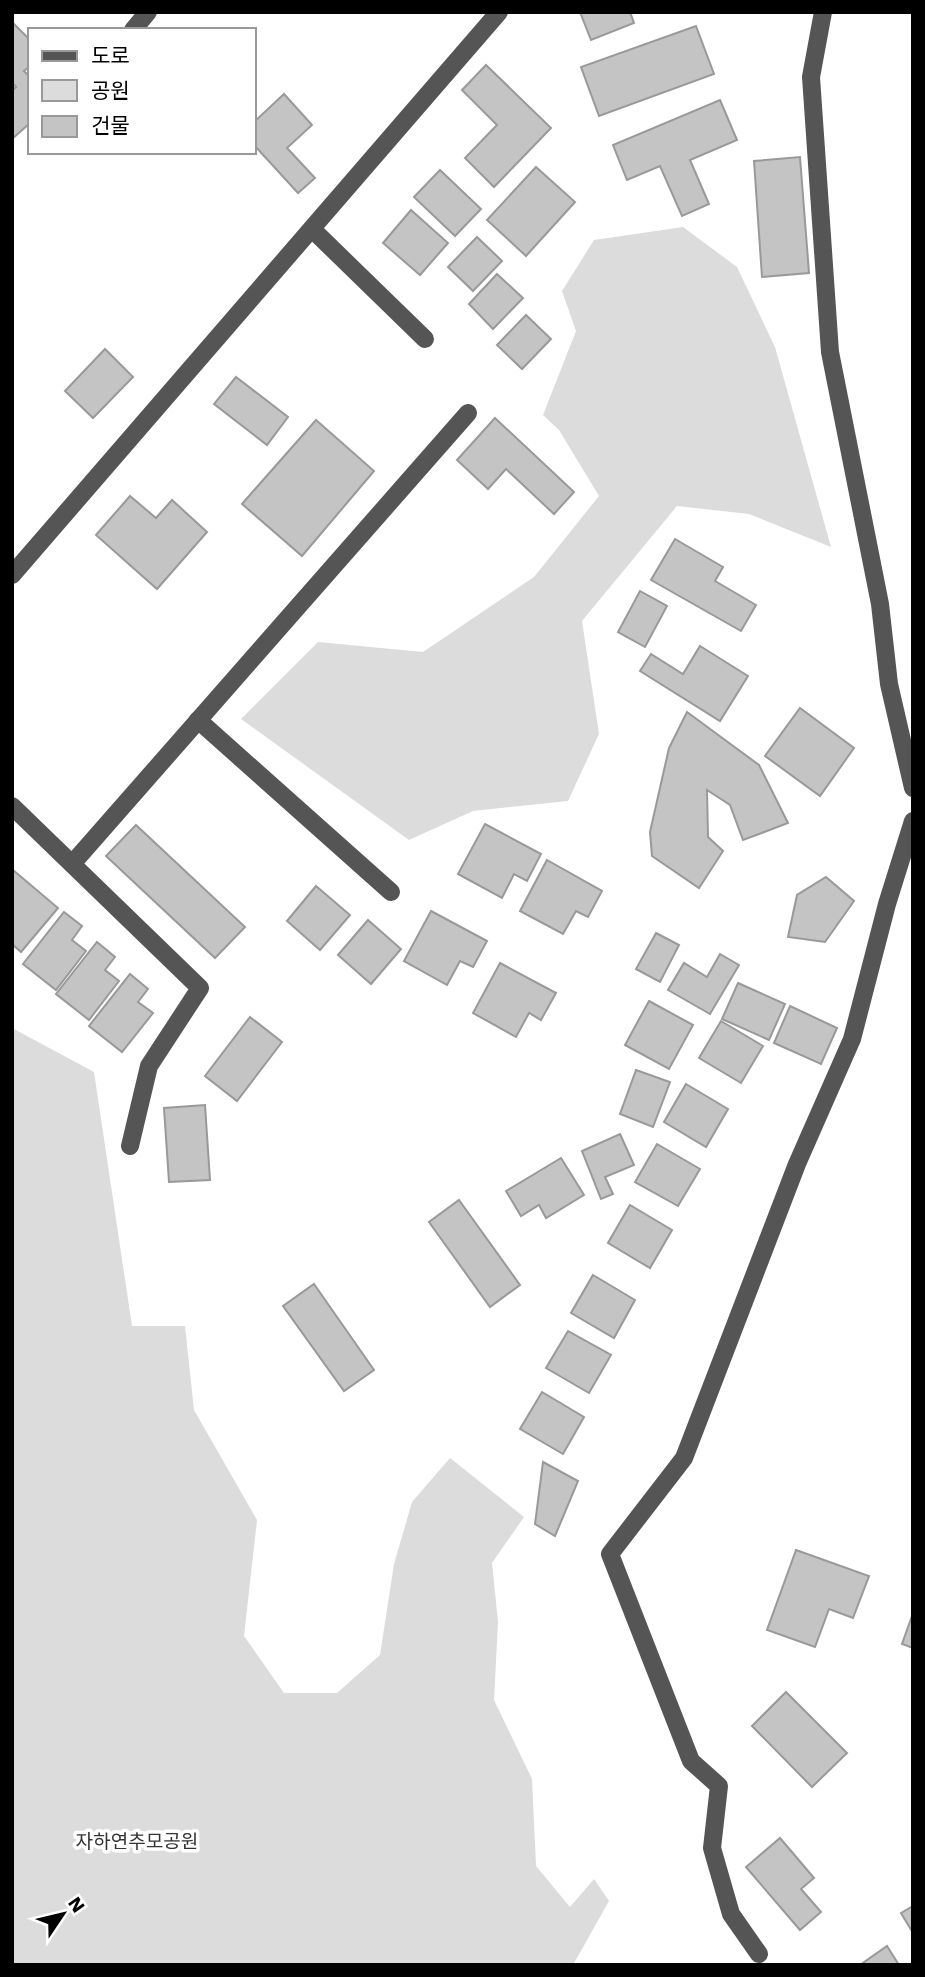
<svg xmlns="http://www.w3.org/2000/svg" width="925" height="1977" font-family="'Work Sans','Noto Sans KR',sans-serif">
	<rect width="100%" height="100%" fill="#fff"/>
	<g fill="#dcdcdc">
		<path d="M683 227 737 267 775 347 831 547 749 514 677 506 582 621 599 734 568 801 473 811 409 840 241 719 318 642 423 652 534 577 599 496 559 430 543 415 576 331 562 291 594 240Z"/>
		<path d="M12 1028 94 1072 132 1326H185L194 1410 257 1520 244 1636 284 1693H337L380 1655 394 1564 412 1502 450 1458 524 1517 492 1563 498 1622 494 1700 532 1779 536 1866 570 1907 594 1879 609 1901 573 1965H12Z"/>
	</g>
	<g fill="#c4c4c4" stroke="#999" stroke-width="2">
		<path d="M580 12H630L634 23 591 40Z"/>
		<path d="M12 22 30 40V66L24 71 30 77V123L12 139V91L16 87 12 82Z"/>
		<path d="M696 26 714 74 599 116 581 67Z"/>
		<path d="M486 65 551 128 494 187 465 158 497 125 462 90Z"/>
		<path d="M284 94 312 125 287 148 315 178 298 193 254 145V122Z"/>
		<path d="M720 100 737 140 690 160 709 204 682 216 660 166 627 180 613 145Z"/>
		<path d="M800 157 809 273 762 277 754 161Z"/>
		<path d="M536 167 575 202 526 256 487 220Z"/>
		<path d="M440 170 481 209 455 236 414 197Z"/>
		<path d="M411 210 448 243 420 275 383 243Z"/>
		<path d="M477 237 502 261 473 291 448 267Z"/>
		<path d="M497 274 523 298 493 329 469 304Z"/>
		<path d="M526 315 551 339 522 369 497 345Z"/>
		<path d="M105 349 133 377 93 418 65 391Z"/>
		<path d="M236 377 288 417 267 445 214 404Z"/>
		<path d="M495 418 574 492 554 514 506 469 488 489 457 460Z"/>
		<path d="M316 420 374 471 302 556 242 504Z"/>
		<path d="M130 496 156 518 172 500 207 532 157 589 96 535Z"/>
		<path d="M675 539 723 567 715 581 756 605 741 631 651 580Z"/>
		<path d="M640 591 667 606 645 647 618 632Z"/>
		<path d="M700 646 748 676 720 721 640 671 651 654 683 674Z"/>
		<path d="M800 708 854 748 820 796 765 756Z"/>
		<path d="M687 712 759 765 788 823 743 840 730 805 707 790 708 837 723 851 699 888 652 856 650 832 669 748Z"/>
		<path d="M485 824 541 854 527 881 514 874 502 898 458 874Z"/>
		<path d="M136 825 245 927 215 958 106 856Z"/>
		<path d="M547 860 602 891 588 917 576 911 563 934 520 911Z"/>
		<path d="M13 870 58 908 21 952 12 944Z"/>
		<path d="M826 877 854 901 825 942 788 937 797 895Z"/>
		<path d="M316 886 350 915 320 950 287 921Z"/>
		<path d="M431 911 487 941 473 967 460 961 447 985 404 961Z"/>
		<path d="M64 912 82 926 72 940 86 951 56 990 23 964Z"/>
		<path d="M368 920 401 949 371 984 338 955Z"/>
		<path d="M656 933 679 945 660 982 636 969Z"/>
		<path d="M97 942 115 957 105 970 119 981 89 1020 56 994Z"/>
		<path d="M720 954 739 965 710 1014 668 990 684 963 707 977Z"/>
		<path d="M500 963 556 993 541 1020 529 1013 516 1037 473 1013Z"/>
		<path d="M130 974 148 989 138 1002 153 1013 122 1052 89 1026Z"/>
		<path d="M738 983 785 1004 769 1040 722 1019Z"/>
		<path d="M649 1001 693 1025 669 1069 625 1045Z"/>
		<path d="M790 1006 837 1028 821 1064 774 1043Z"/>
		<path d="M250 1017 282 1042 237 1101 205 1076Z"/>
		<path d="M721 1021 763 1046 741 1083 699 1058Z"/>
		<path d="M636 1070 670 1082 653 1127 620 1114Z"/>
		<path d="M686 1084 728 1109 706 1147 664 1122Z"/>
		<path d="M205 1105 210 1180 169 1182 164 1108Z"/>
		<path d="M620 1134 634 1165 605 1177 613 1194 601 1199 582 1151Z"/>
		<path d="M657 1144 700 1169 678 1206 635 1182Z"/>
		<path d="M561 1158 584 1195 546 1218 539 1205 521 1216 506 1191Z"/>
		<path d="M459 1200 520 1285 490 1307 429 1222Z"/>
		<path d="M630 1205 672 1230 650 1268 608 1243Z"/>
		<path d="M593 1275 635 1300 614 1338 571 1313Z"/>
		<path d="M314 1284 374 1370 344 1391 283 1306Z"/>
		<path d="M568 1331 611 1355 589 1393 546 1368Z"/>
		<path d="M542 1392 584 1417 563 1454 520 1429Z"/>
		<path d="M543 1462 578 1481 555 1536 535 1524Z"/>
		<path d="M796 1550 869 1576 853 1618 829 1609 815 1647 767 1630Z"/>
		<path d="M913 1613V1648L902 1644Z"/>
		<path d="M786 1692 847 1753 812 1787 752 1726Z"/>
		<path d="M780 1838 814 1878 801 1889 821 1912 800 1930 746 1867Z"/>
		<path d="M913 1906V1933L901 1913Z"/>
		<path d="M887 1946 899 1965H860Z"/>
	</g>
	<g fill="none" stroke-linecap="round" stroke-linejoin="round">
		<g stroke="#555" stroke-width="18">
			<path d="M823 12 811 77 830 352 880 604 889 684 913 788"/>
			<path d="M133 30 148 12"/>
			<path d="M312 229 425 339"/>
			<path d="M12 575 499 12"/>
			<path d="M198 720 391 892"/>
			<path d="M12 806 200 988 149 1066 130 1146"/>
			<path d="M72 864 468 413"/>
			<path d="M759 1954 731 1914 712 1848 719 1786 691 1761 610 1554 684 1458 797 1164 852 1039 887 904 913 821"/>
		</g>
	</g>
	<g text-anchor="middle" stroke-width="7" stroke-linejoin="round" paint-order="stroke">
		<g font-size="19" fill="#333" stroke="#fff">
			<text x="137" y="1848">자하연추모공원</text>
		</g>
	</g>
	<rect width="925" height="1977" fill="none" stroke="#000000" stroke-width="28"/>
	<rect x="28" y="28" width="228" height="126" fill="#ffffff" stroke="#999999" stroke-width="2"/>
	<rect x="42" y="51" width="35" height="10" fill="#555555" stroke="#999999" stroke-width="2"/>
	<text x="91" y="63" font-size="21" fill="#000000">도로</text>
	<rect x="42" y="80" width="35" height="21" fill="#dcdcdc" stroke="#999999" stroke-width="2"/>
	<text x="91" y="98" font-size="21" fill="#000000">공원</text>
	<rect x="42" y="116" width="35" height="21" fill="#c4c4c4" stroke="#999999" stroke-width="2"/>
	<text x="91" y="133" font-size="21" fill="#000000">건물</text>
	<g transform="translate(63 1914) rotate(55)" stroke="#ffffff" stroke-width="5" paint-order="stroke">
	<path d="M0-5L12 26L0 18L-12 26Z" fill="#000000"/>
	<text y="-10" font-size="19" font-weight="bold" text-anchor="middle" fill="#000000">N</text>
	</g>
</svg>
